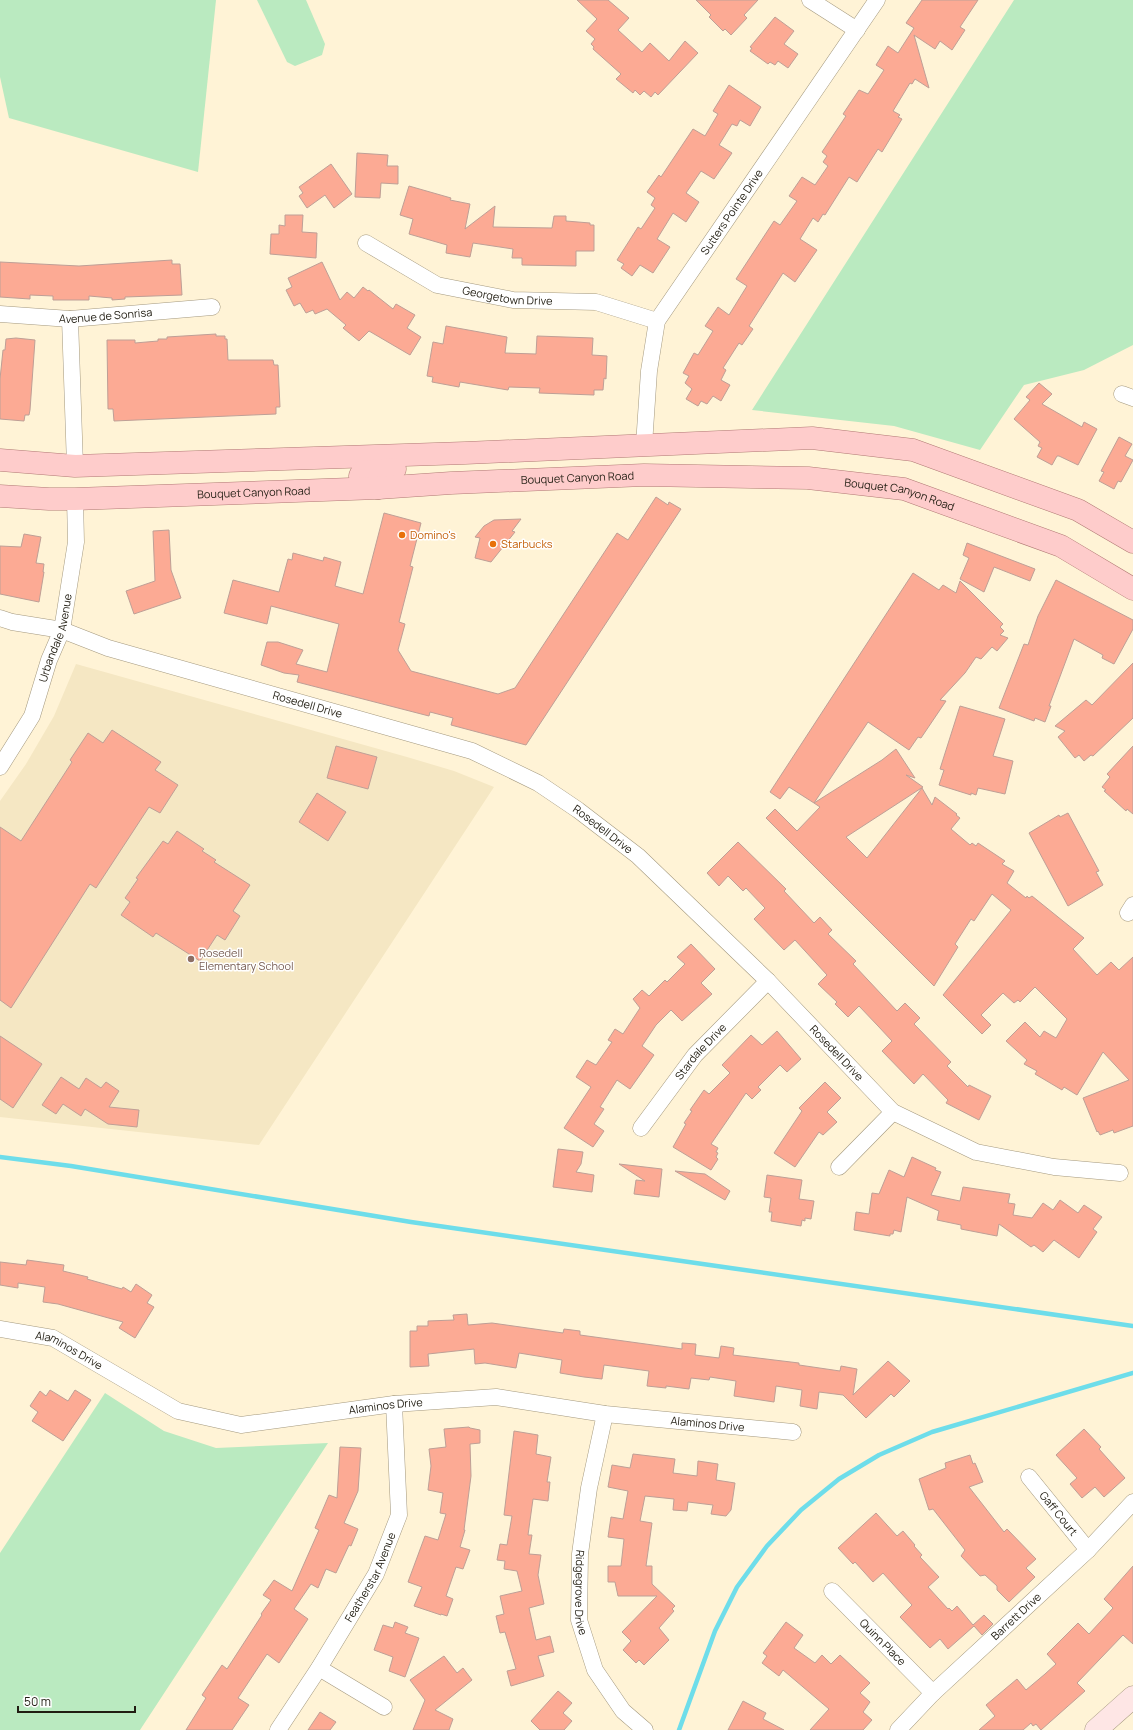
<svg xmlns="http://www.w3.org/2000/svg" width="1133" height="1730" font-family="Manrope,sans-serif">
	<rect width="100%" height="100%" fill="#fff3d6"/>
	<path fill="#f5e7c3" d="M76 664 407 757 454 771 494 787 259 1145 0 1117V801L26 764 54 716Z"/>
	<g fill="#baeac0">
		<path d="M0 0H216L198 172 9 118 0 77Z"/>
		<path d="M257 0H306L325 44 322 55 295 66 287 62Z"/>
		<path d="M1014 0H1133V345L1084 370 1024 385 980 450 894 426 752 410Z"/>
		<path d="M105 1393 164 1431 216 1448 328 1443 140 1730H0V1553Z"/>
	</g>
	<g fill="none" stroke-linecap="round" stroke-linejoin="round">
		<g stroke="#6eddea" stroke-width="4.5">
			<path d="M0 1157 71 1166 411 1222 1133 1326"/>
			<path d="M679 1730 715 1631 737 1587 767 1546 801 1510 839 1479 879 1455 932 1432 1133 1373"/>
		</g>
	</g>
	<g fill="#fcaa94" stroke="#be9f96">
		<path d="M577 0H608L629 18 618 30 642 52 650 43 669 61 685 41 698 53 658 95 655 92 651 97 644 91 640 95 635 90 633 93 616 79 621 74 593 49 594 47 591 44 595 39 586 31 597 19Z"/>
		<path d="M696 0H758L744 15 747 18 731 35 725 29 723 31 709 17 711 15Z"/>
		<path d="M922 0H978L960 27 965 30 952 50 940 41 935 49 914 35 929 88 915 79 912 84 910 83 893 111 900 115 898 117 902 119 882 152 878 149 857 182 849 177 825 215 823 214 818 222 813 218 800 239 817 250 795 282 783 273 749 326 753 329 742 345 739 343 723 368 726 370 721 380 730 385 721 401 713 396 707 404 701 401 698 406 686 399 692 389 685 383 689 376 683 373 694 353 698 355 713 331 705 326 718 307 729 315 747 286 736 279 774 221 780 225 797 201 789 196 802 177 815 185 828 166 823 162 827 156 822 152 846 116 843 114 859 90 868 94 884 70 876 65 888 46 898 53 914 28 906 23Z"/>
		<path d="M775 17 794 31 784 44 798 54 788 68 778 61 775 65 770 62 768 64 750 51 752 48 750 47Z"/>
		<path d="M729 85 761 107 750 126 740 120 737 126 732 124 719 145 732 153 714 179 701 171 686 193 699 202 686 222 673 213 657 239 670 247 653 273 640 265 632 276 621 268 624 264 617 260 638 227 641 229 655 208 651 205 655 198 647 192 659 175 661 177 693 129 705 136 718 114 713 111Z"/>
		<path d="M357 153 388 155 387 166H398V184L381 183 380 198 355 197Z"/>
		<path d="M331 164 352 194 334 208 325 195 307 208 299 196 303 193 299 187Z"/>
		<path d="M409 186 451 198 450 200 470 204 465 229 495 206 493 227 552 228 554 216H566V221L590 223V225H594V251H576V266L522 265V258H512L513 249 473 243 470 257 446 253 447 245 409 234 413 219 400 215Z"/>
		<path d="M285 215H303L302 232 317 233 316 258 270 254 271 234H279V225L285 226Z"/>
		<path d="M172 260V264H180L182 295 125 297V299L112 300V298L89 296V300H53V296L30 295V299L0 297V262L79 266Z"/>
		<path d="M322 262 340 300 347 292 354 298 363 287 368 291 369 290 393 309 396 304 415 315 407 328 421 337 410 355 369 331 359 341 343 328 346 325 327 309 315 314 313 310 306 313 300 303 294 306 286 290 292 287 288 278Z"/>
		<path d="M446 326 507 337 505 353 536 354 537 336 593 338 592 355 607 356 606 379 604 378 603 390H594V395L539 393 540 388 509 387 508 390 460 382 459 387 432 382 433 377 427 376 433 342 443 344Z"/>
		<path d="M216 334V336H225V339H227L228 360H273L274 365H278L280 407H276V414L114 421 113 409H108L107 340H135V343L158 341V339H167V337Z"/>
		<path d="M16 338 35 340 30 410 29 415H25L24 421 0 419V379L3 350H5L6 339Z"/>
		<path d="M1039 383 1052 394 1042 404 1082 427 1084 422 1097 429 1078 465 1059 456H1057L1052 465 1037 457 1042 448 1038 446 1040 442 1014 419 1030 400 1026 397Z"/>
		<path d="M1119 437 1132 444 1125 456 1133 460 1121 482 1118 481 1114 489 1099 481 1104 472 1101 471Z"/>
		<path d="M656 497 668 505 669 502 681 509 526 745 451 725 453 718 430 712 429 716 297 682 299 675 284 673 261 665 267 642H278L303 650 296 664 327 672 339 624 271 606 267 624 224 613 233 580 279 592 288 559 292 560 293 553 323 561 324 557 341 562 335 586 363 594 384 513 421 523 410 566 413 567 399 622 405 624 398 650 411 671 498 694 515 688 617 533 628 540Z"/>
		<path d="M521 519 512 531 515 532 491 562 475 558 480 538 475 537 484 526 494 520Z"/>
		<path d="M169 530 171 570 181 598 134 614 126 591 155 581 153 531Z"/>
		<path d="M24 534 41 537 36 563 44 564 43 572H44L39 602 0 594V546L21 547Z"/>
		<path d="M967 543 1035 569 1030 581 994 567 984 592 960 579 969 558 963 555Z"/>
		<path d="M913 573 939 590 943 585 956 593 960 581 1003 624 1000 627 1004 631 1000 635 1008 638 997 651 992 647 981 659 976 657 965 673 940 700 946 701 921 738 918 737 909 750 868 722 814 803 789 787 780 799 770 792Z"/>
		<path d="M1056 580 1133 620V629L1114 664 1102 658 1103 655 1074 639 1049 706H1051L1045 722 1035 718 1034 721 999 708 1024 644 1028 645 1038 616Z"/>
		<path d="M1133 663V718L1093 756 1091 755 1084 761 1079 755 1075 758 1058 737 1065 731 1055 726 1086 700 1092 705Z"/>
		<path d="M960 706 1005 719 993 756 1013 761 1005 794 978 788 976 795 971 793V795L939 785 944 770 940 769Z"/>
		<path d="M112 730 161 762 155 770 178 785 160 813 149 807 96 888 90 884 11 1008 0 1000V827L21 841 72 762 70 760 88 733 103 743Z"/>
		<path d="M336 746 377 757 368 789 327 778Z"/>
		<path d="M1133 746V814L1127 809 1126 811 1104 791 1106 790 1102 787 1110 777 1107 774Z"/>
		<path d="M896 749 915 778 906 775 923 787 846 837 867 858 922 788 932 805 935 797 957 814 956 815 960 818 951 829 970 845 972 843 976 846 978 843 1005 861 1002 864 1014 871 1007 883 1026 898 1027 896 1029 898 1032 896 1084 938 1073 949 1097 975 1111 962 1119 970 1133 957V1126L1114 1133 1113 1130 1100 1135 1098 1131 1097 1132 1083 1098 1129 1080 1103 1052 1077 1095 1064 1087 1062 1090 1035 1074 1037 1071 1024 1064 1027 1060 1006 1041 1025 1022 1040 1037 1044 1031 1056 1038 1067 1019 1035 987 1020 1002 1018 1000 1014 1003 1003 993 981 1015 991 1025 982 1034 943 995 1011 910 992 894 974 921 971 919 955 944 958 947 934 986 766 818 775 809 797 831 820 807 814 803 882 760Z"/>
		<path d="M317 793 346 812 328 841 299 822Z"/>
		<path d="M1068 813 1099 871 1096 872 1103 885 1068 906 1029 833 1059 815 1060 817Z"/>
		<path d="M177 831 204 849 202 851 216 860 214 862 250 885 233 911 240 916 225 940 217 935 200 961 156 933 153 937 121 915 130 902 125 898 138 879 136 878 163 841 168 844Z"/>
		<path d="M738 842 786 889 784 891 814 923 820 917 832 930 828 934 856 961 853 964 897 1011 905 1003 920 1018 914 1024 951 1062 947 1066 968 1087 969 1085 991 1096 979 1120 946 1103 948 1100 923 1074 914 1084 882 1051 892 1041 878 1026 859 1006 848 1017 835 1004 837 1002 818 984 827 975 795 940 784 950 754 919 765 908 746 888 743 891 728 876 719 886 707 873Z"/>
		<path d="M691 944 715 969 701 983 712 994 682 1021 671 1010 656 1025 642 1046 654 1055 630 1089 617 1080 600 1107 604 1109 594 1124 604 1131 593 1147 564 1128 591 1087 576 1077 587 1060 596 1065 612 1042 608 1040 615 1029 623 1034 640 1008 633 999 642 990 649 996 665 980 667 982 685 964 677 957Z"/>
		<path d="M777 1031 801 1059 787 1072 780 1065 758 1087 761 1090 752 1099 746 1093 711 1144 718 1148 716 1152 718 1153 716 1157 718 1159 711 1170 673 1147 686 1124 684 1123 692 1111 690 1110 704 1090 709 1094 730 1073 722 1065 751 1035 762 1045Z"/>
		<path d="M0 1036 42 1064 13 1108 0 1099Z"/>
		<path d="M61 1077 79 1089 86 1078 101 1088 106 1082 119 1091 109 1107 139 1110 137 1127 108 1124 85 1109 81 1116 63 1104 56 1114 42 1105Z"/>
		<path d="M825 1082 841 1098 827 1112 837 1122 823 1135 819 1132 795 1167 774 1153 802 1111 799 1108Z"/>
		<path d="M558 1149 583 1152 581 1164 576 1172 594 1175 592 1192 553 1187Z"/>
		<path d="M912 1157 936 1168 935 1170 941 1172 931 1195 960 1201 963 1187 1010 1194 1008 1203 1015 1204 1013 1215 1032 1218 1043 1203 1053 1210 1060 1200 1078 1213 1084 1205 1102 1217 1093 1229 1097 1232 1079 1258 1054 1240 1043 1252 1034 1245 1031 1247 999 1224 997 1236 961 1229V1225L937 1220 939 1211 907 1197 901 1232 894 1230 893 1234H890V1236L854 1230 856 1212 869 1214 872 1193 879 1194 889 1170 904 1177Z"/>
		<path d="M619 1164 662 1169 659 1197 634 1194 636 1180 645 1181Z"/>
		<path d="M675 1171 705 1174 730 1191 725 1200Z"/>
		<path d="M767 1175 802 1180 799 1199 814 1201 811 1219 805 1218V1221L802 1220 801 1226 771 1221 772 1212H769L771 1198 764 1197Z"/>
		<path d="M27 1260 64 1265 63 1271 88 1277 87 1279 122 1289 123 1287 131 1292 136 1284 152 1295 147 1303 154 1307 135 1338 119 1328 123 1322 58 1304 43 1302 45 1287 18 1283V1288L0 1285V1262L26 1265Z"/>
		<path d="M467 1314 468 1325 492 1323 563 1333 564 1329 580 1331V1335L682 1349V1343L696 1344 695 1355 719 1358 721 1346 734 1348 733 1355 799 1363V1365L840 1371 841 1366 857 1369 853 1395 888 1361 910 1381 894 1397 891 1394 866 1418 843 1395 819 1392 817 1409 800 1406 802 1390 776 1386 774 1402 734 1396 736 1381 710 1377 709 1380 691 1378 689 1389 666 1386V1388L647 1386 649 1371 604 1365 602 1379 584 1377 560 1373 562 1360 519 1353 516 1368 485 1363 475 1364 474 1349 428 1354 429 1366 410 1367V1331H417V1326H428V1321L454 1320 453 1315Z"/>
		<path d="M50 1390 68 1401 75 1390 91 1400 63 1441 32 1421 38 1412 30 1406 40 1391 46 1396Z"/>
		<path d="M469 1427 470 1428 480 1430V1443L470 1444 471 1476 464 1530H465L460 1547 470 1550 463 1569 456 1567 446 1596 453 1599 447 1616 441 1614V1615L414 1606 422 1587 408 1582 425 1536 438 1540 446 1514 440 1513 443 1493 428 1490 431 1466 429 1449 446 1447 444 1429Z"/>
		<path d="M1084 1429 1101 1447 1099 1449 1125 1478 1104 1497 1095 1487 1082 1498 1070 1484 1077 1478 1056 1455Z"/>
		<path d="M514 1431 538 1435 536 1454 551 1457 547 1482H550L548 1501 533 1499 528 1535H532L529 1554 541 1555 538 1575 544 1604 529 1608 536 1640 550 1636 554 1652 538 1656 544 1676 511 1686 507 1671 516 1669 505 1632 500 1633 496 1616 504 1614 500 1596 522 1591 517 1571 504 1569 505 1561 497 1560 500 1544 507 1545 512 1516 504 1515Z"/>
		<path d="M340 1447 361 1448 358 1491 344 1523 358 1529 351 1546 349 1545 336 1573 326 1569 318 1588 311 1584 294 1609 308 1619 279 1663 267 1654 238 1698 249 1705 232 1730H186L206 1698 202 1695 222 1665 227 1669 262 1615 261 1614 271 1600 263 1595 274 1580 292 1591 319 1530 315 1528 329 1495 337 1498Z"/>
		<path d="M633 1454 675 1459 673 1473 697 1476 698 1461 718 1464 716 1480 735 1483 731 1510 726 1516 711 1514 713 1505 688 1502 687 1511 673 1510 674 1499 645 1496 640 1521 652 1523 646 1566H652V1584L675 1606 672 1609 674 1611 659 1628 669 1640 644 1665 639 1660 636 1663 623 1650 631 1641 622 1632 657 1596H618L615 1582H608V1566H621L624 1539 608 1537 611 1517 623 1519 628 1491 608 1487 612 1465 630 1468Z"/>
		<path d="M970 1455 973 1464 975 1463 983 1482 969 1487 1004 1532 1007 1529 1036 1559 1026 1568 1035 1577 1009 1602 997 1590V1586L985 1575 980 1576 961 1556 965 1550 933 1509 929 1510 919 1479 946 1468 945 1463Z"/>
		<path d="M876 1513 897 1536 903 1531 915 1545 914 1546 922 1555 920 1557 939 1577 928 1587 948 1609 949 1608 952 1611 957 1606 973 1625 984 1615 993 1624 982 1635 974 1626 948 1649 940 1639 930 1648 900 1617 912 1605 901 1593 883 1573 873 1582 855 1562 853 1564 838 1548Z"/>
		<path d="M1133 1566V1644L1123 1635 1077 1683 1085 1691 1041 1730 1036 1724 1033 1726 1031 1723 1023 1730H979L995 1716 986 1705 1017 1679 1026 1690 1045 1674 1056 1664 1047 1654 1078 1623 1089 1634 1113 1608 1104 1599Z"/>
		<path d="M395 1622 408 1627 405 1633 419 1638 405 1677 389 1671 393 1657 374 1650 383 1625 393 1628Z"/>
		<path d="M786 1622 803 1635 794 1648 815 1663 822 1655 831 1664 840 1655 870 1683 860 1693 870 1702 863 1712 872 1720 863 1730H810L829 1709 783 1670 779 1676 762 1663 767 1656 763 1653Z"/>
		<path d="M444 1656 457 1673 463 1668 472 1680 435 1710 453 1719 449 1730H413L425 1700 410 1680Z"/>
		<path d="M558 1691 572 1703 563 1713 572 1721 564 1730H540L531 1721Z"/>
		<path d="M743 1701 766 1713 763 1719 784 1730H728Z"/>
		<path d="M320 1712 336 1722 330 1730H308Z"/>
	</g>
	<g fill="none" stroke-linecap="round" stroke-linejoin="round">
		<defs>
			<g id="street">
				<path d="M810 0 857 30"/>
				<path id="s1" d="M366 243 437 285 513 300 596 302 657 321"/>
				<path id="s2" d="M0 314 70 319 212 307"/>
				<path d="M70 319 75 466"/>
				<path d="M1122 394 1133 398"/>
				<path id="s3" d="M644 445 649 371 657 321 877 0"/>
				<path id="s4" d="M0 618 12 622 62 630 108 648 472 751 538 783 578 810 638 856 768 981 893 1112 976 1152 1054 1167 1120 1173"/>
				<path id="s5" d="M0 767 32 716 49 660 62 630 76 542 75 499"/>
				<path d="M1128 913 1133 905"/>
				<path id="s6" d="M641 1128 695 1055 768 981"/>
				<path d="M839 1167 893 1112"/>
				<path id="s7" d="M0 1329 53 1338 178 1411 241 1425 394 1404 496 1397 605 1414 793 1432"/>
				<path id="s8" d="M605 1414 589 1488 580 1554 579 1620 595 1670 623 1711 645 1730"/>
				<path id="s9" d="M1029 1477 1088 1550"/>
				<path id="s10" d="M832 1591 933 1693"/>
				<path d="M319 1668 384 1707"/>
				<path id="s11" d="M278 1730 319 1668 376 1574 399 1515 394 1404"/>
				<path id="s12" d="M898 1730 933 1693 1088 1550 1133 1502"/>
			</g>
			<path id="secondary" d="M1096 1730 1133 1697"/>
			<g id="primary">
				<path d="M0 460 75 466 465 453 812 438 913 450 1078 510 1133 542"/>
				<path d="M378 488 362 480 360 476 362 472 395 469"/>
				<path id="s13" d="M0 496 49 499H75L378 488 451 483 644 475 808 478 904 489 1061 546 1133 589"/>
			</g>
		</defs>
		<use href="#street" stroke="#a4997f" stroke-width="17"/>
		<use href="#secondary" stroke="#a4997f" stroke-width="23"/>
		<use href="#primary" stroke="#b07974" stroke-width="23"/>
		<use href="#street" stroke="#fff" stroke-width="16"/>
		<use href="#secondary" stroke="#fee6e5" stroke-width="22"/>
		<use href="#primary" stroke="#fecccb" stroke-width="22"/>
	</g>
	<g fill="#e8710a" stroke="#fff" stroke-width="1.5">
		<circle cx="402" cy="535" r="4"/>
		<circle cx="493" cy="544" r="4"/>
	</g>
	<circle fill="#8d6e63" stroke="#fff" stroke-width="1.5" cx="191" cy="959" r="4"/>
	<g text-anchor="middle" stroke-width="3" stroke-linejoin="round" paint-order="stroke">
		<g font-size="11" fill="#211d12" stroke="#fff">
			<text dy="4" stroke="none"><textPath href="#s3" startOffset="257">Sutters Pointe Drive</textPath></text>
			<text dy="4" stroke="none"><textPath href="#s1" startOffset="154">Georgetown Drive</textPath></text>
			<text dy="4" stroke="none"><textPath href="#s2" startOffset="106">Avenue de Sonrisa</textPath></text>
			<text dy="4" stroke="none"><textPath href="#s13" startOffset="578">Bouquet Canyon Road</textPath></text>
			<text dy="4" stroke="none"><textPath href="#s13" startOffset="254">Bouquet Canyon Road</textPath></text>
			<text dy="4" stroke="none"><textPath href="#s13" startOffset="902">Bouquet Canyon Road</textPath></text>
			<text dy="4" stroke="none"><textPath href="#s5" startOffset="142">Urbandale Avenue</textPath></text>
			<text dy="4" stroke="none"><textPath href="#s4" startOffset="320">Rosedell Drive</textPath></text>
			<text dy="4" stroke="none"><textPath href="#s4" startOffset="644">Rosedell Drive</textPath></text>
			<text dy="4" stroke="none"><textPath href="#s6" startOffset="97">Stardale Drive</textPath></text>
			<text dy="4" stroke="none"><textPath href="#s4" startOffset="968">Rosedell Drive</textPath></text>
			<text dy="4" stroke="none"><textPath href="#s7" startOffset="73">Alaminos Drive</textPath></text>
			<text dy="4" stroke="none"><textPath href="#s7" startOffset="409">Alaminos Drive</textPath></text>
			<text dy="4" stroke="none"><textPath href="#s7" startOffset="733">Alaminos Drive</textPath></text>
			<text dy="4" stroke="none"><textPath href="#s9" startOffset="47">Gaff Court</textPath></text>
			<text dy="4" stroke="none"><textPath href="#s11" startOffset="179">Featherstar Avenue</textPath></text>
			<text dy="4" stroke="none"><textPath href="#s8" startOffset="181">Ridgegrove Drive</textPath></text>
			<text dy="4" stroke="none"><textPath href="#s12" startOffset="164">Barrett Drive</textPath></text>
			<text dy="4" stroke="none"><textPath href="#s10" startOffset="72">Quinn Place</textPath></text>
		</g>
		<g font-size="11" fill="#c56008" stroke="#fff" text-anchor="start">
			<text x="410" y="539">Domino's</text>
			<text x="501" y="548">Starbucks</text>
		</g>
		<g font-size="11" fill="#785e54" stroke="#fff" text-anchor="start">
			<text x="199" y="957">Rosedell<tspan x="199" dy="13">Elementary School</tspan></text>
		</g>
	</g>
	<path d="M18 1706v6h117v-6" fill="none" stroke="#211d12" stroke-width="2"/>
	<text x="24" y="1706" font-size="12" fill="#211d12" stroke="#ffffff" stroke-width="3" paint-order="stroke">50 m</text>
</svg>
